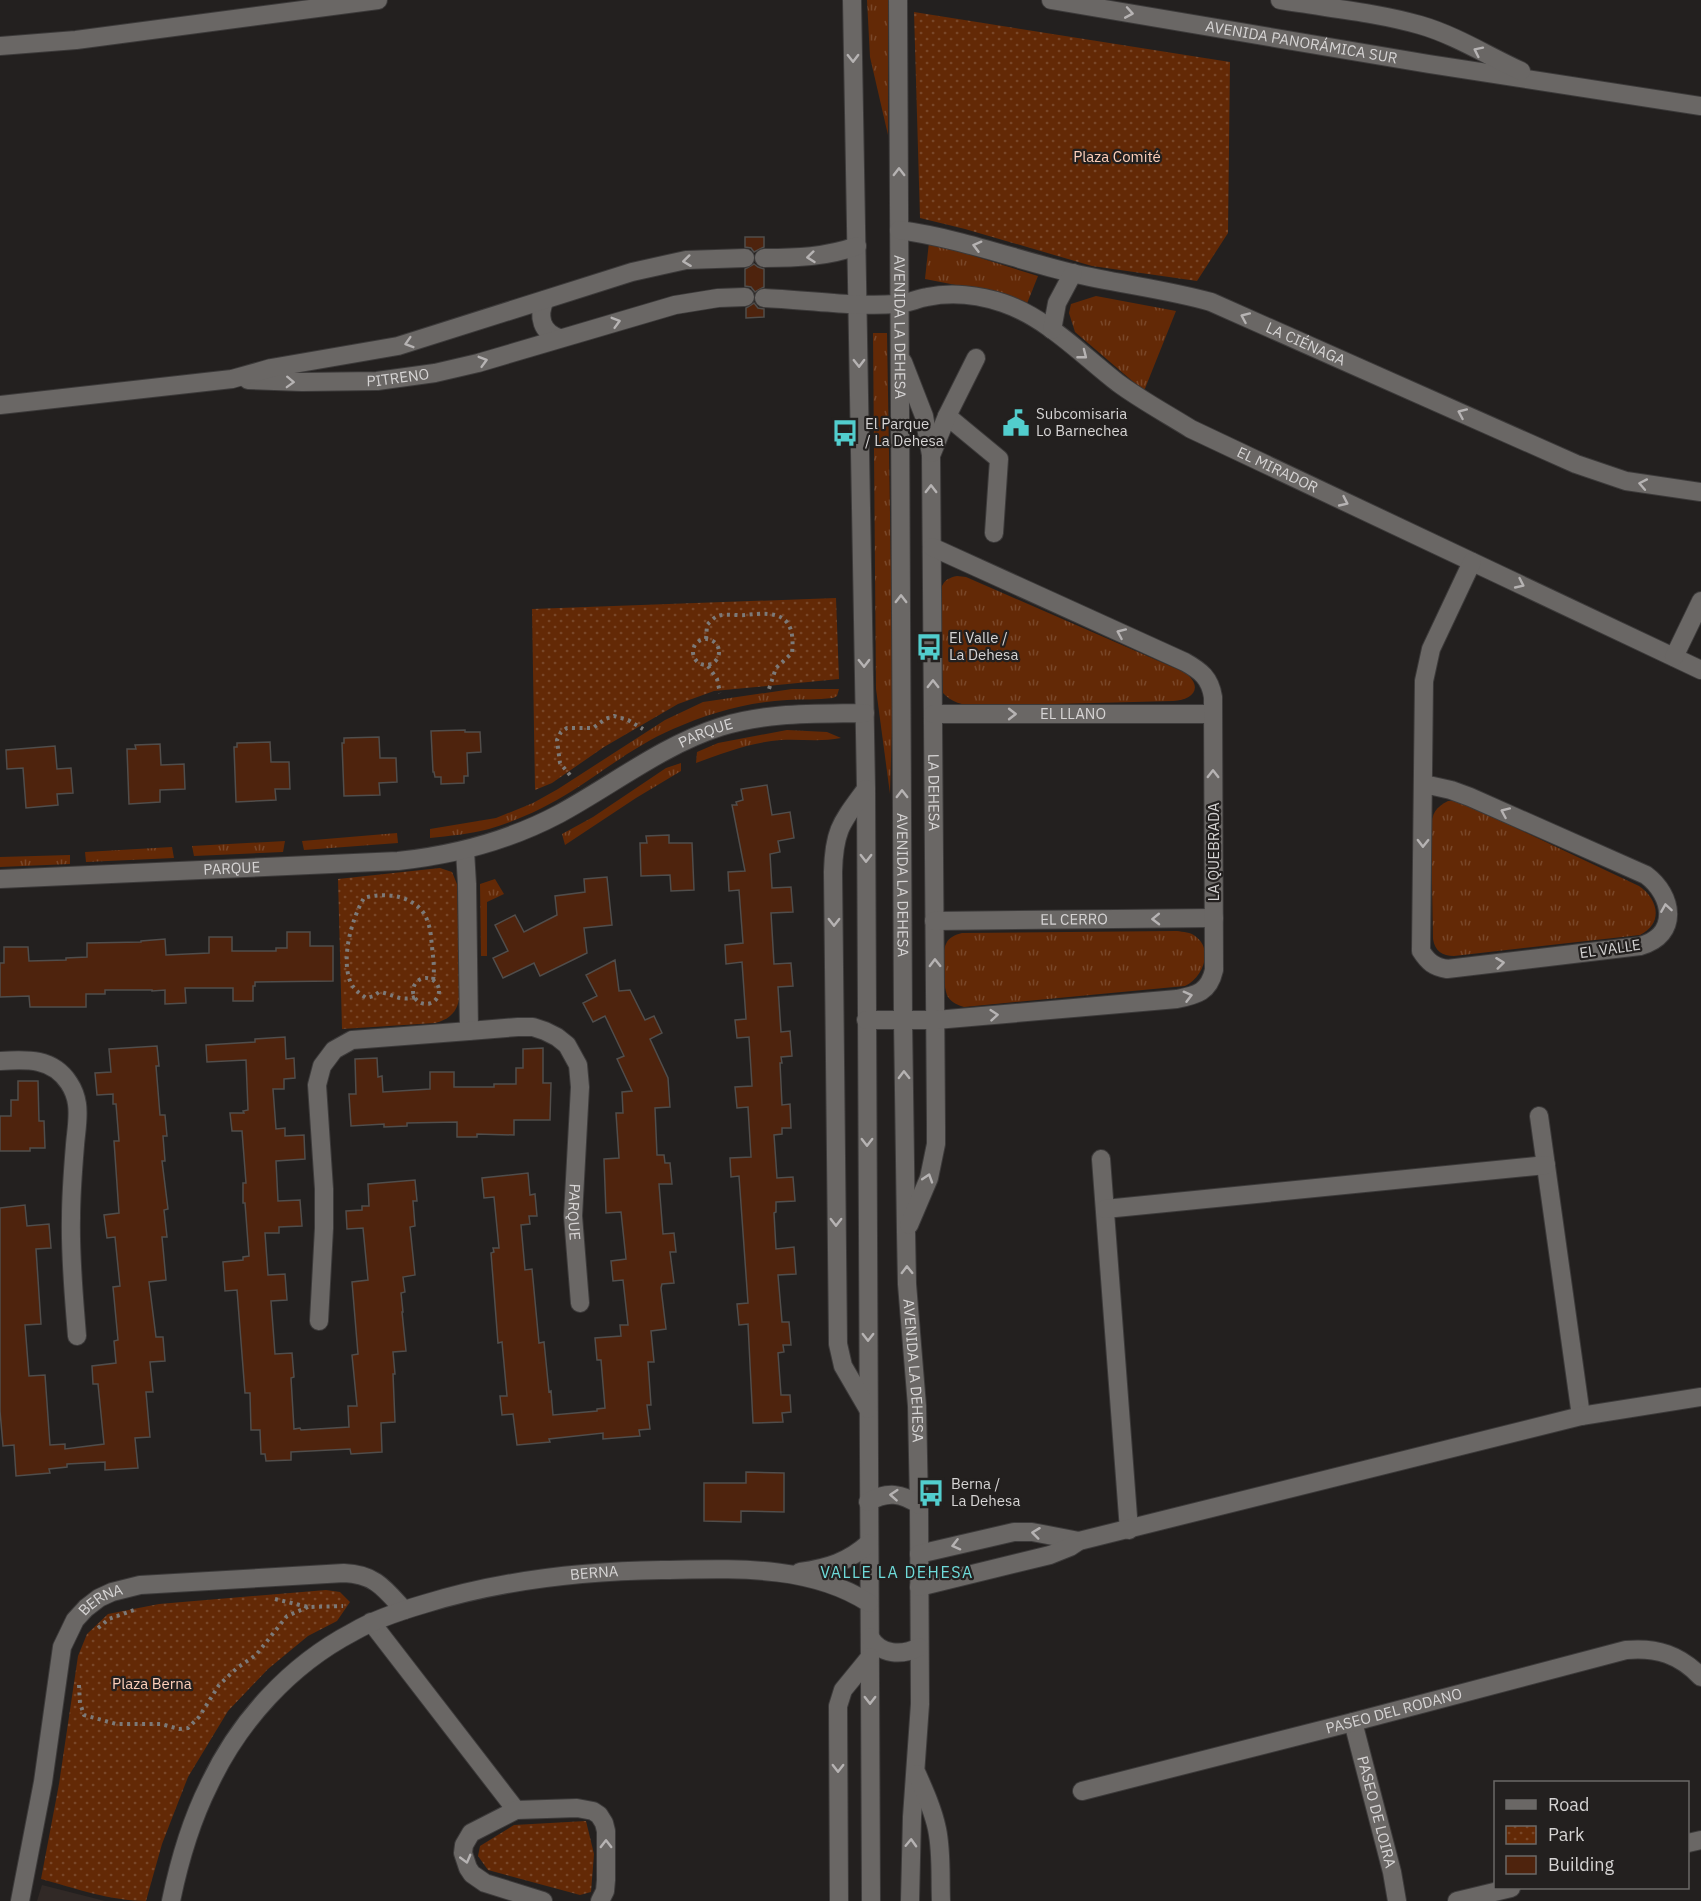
<svg xmlns="http://www.w3.org/2000/svg" width="1701" height="1901" font-family="'IBM Plex Sans',sans-serif">
	<defs>
		<pattern id="grass-tufts" width="24" height="20" patternUnits="userSpaceOnUse" patternTransform="scale(1.5)"><rect width="24" height="20" fill="#632906"/><path d="M3 7l-1-3M5 7V3M7 7l1-3M15 17l-1-3M17 17v-4M19 17l1-3" fill="none" stroke="#794729"/></pattern>
		<pattern id="park-dots" width="8" height="8" patternUnits="userSpaceOnUse" patternTransform="scale(1.5)"><rect width="8" height="8" fill="#632906"/><path d="M2 2h.1M6 6h.1" fill="none" stroke="#794729" stroke-width="1.8" stroke-linecap="round"/></pattern>
	</defs>
	<rect width="100%" height="100%" fill="#23201f"/>
	<path fill="#312926" d="M42 1885 105 1901H37Z"/>
	<g fill="url(#grass-tufts)">
		<path d="M867 0H888V135L870 57Z"/>
		<path d="M929 242 1038 276 1026 306 997 293 925 279Z"/>
		<path d="M1096 296 1176 311 1144 391 1075 332 1069 313 1071 304Z"/>
		<path d="M873 333H887L893 694 890 794 876 689Z"/>
		<path d="M957 576 966 577 1186 673C1204 689 1192 700 1173 701L974 706C962 705 951 702 943 693L939 601C941 586 942 579 957 576Z"/>
		<path d="M792 689H839L837 696 833 698C817 700 802 699 787 700 747 702 709 713 673 729 636 745 605 770 572 791 547 807 517 821 489 829 470 834 449 836 430 838V829L496 818 533 803 558 789 665 720 703 702Z"/>
		<path d="M787 730 827 732 841 738C821 742 802 739 781 740 752 742 723 753 696 763L697 752 718 743Z"/>
		<path d="M681 763V771L636 798 565 845 562 834 593 817 666 768Z"/>
		<path d="M1448 801H1457L1467 805 1639 886C1658 899 1664 923 1640 935L1454 956C1442 956 1435 951 1433 939L1431 827C1432 813 1436 807 1448 801Z"/>
		<path d="M397 833 398 843 304 850 302 841Z"/>
		<path d="M285 841 283 852 194 856 192 846Z"/>
		<path d="M172 847 174 858 86 862 85 852Z"/>
		<path d="M70 855V864L0 867V857Z"/>
		<path d="M495 879 504 894 487 902V956H481L480 884Z"/>
		<path d="M1177 931C1183 932 1191 932 1195 936 1214 949 1203 978 1185 986L964 1007C958 1005 952 1003 948 997 943 988 941 953 946 944 949 937 955 935 962 933Z"/>
	</g>
	<g fill="url(#park-dots)">
		<path d="M914 12 1230 62 1228 233 1197 281 1092 266 965 229 920 218Z"/>
		<path d="M836 598 839 679 714 691 678 704 604 747 552 783 535 790 532 609Z"/>
		<path d="M440 868 452 872 457 884 460 994C458 1011 451 1019 435 1023L342 1029 338 879Z"/>
		<path d="M326 1590 340 1592 350 1602 337 1621 308 1636 268 1669 228 1711 188 1777 162 1844 146 1901C111 1901 74 1888 41 1879L59 1784 78 1656 87 1634 108 1614 159 1604Z"/>
		<path d="M586 1821 594 1854 591 1892 580 1895 488 1870 478 1856 480 1846 514 1825Z"/>
	</g>
	<g fill="#4e230d" stroke="#504d4b" stroke-width="1.5">
		<path d="M745 237H764V247L754 252 751 248 745 247Z"/>
		<path d="M754 264 758 267 764 269V287L755 292 751 287 745 286V269Z"/>
		<path d="M754 303 758 308 764 309V317L746 318V308Z"/>
		<path d="M465 730V732H480L481 752 467 753 468 776H464V783L441 784V777H435L434 772H433L431 731Z"/>
		<path d="M379 737 380 758H396L397 782 379 783 380 795 344 796 342 743H344V738Z"/>
		<path d="M270 742 271 762H289L290 789H275L276 800 236 802 234 747H237V743Z"/>
		<path d="M160 744 161 765 184 764 185 789 160 790V802L129 804 127 749H136L135 745Z"/>
		<path d="M55 746 57 769 71 768 73 793 57 794 58 805 26 808 23 768 7 769 6 750Z"/>
		<path d="M767 785 772 815 790 812 794 838 778 841 780 852 770 854 772 888 791 887 793 912 771 913 774 964 791 963 793 986 778 987 781 1032 790 1031 792 1056 781 1057 782 1063H780L782 1105 790 1104 791 1128H782V1134L774 1135 777 1178 793 1177 795 1201 776 1202V1212L774 1213 776 1249 794 1247 796 1274 778 1275 782 1322H789L791 1345H783L784 1352 778 1353 781 1395H790L791 1412 782 1413 783 1422 753 1423 748 1324 739 1325 737 1304 748 1303 739 1176 731 1177 730 1158 751 1157 748 1107 737 1108 735 1087 752 1086 749 1037 737 1038 735 1020 746 1019 742 962 726 964 725 945 743 943 739 890 729 891 728 872 745 871 732 805H737L736 802 743 800 741 789Z"/>
		<path d="M669 835V843H692L694 890 671 891 670 875 641 876 640 843H647L646 836Z"/>
		<path d="M607 877 612 925 584 928 587 953 540 976 534 963 503 978 493 958 508 951 495 925 515 915 524 932 557 915 555 896 585 892 584 879Z"/>
		<path d="M287 932H310V946H333V981L255 982V986H253V1001H233V988H185L186 1003 165 1004V990L152 991V990H105V994H86V1007H30L29 996 0 997V963H4V947H28L29 961 66 960V958L87 957V943L141 942V941L165 939 166 955 209 953V937H232V951H276V948H287Z"/>
		<path d="M615 960 619 991 630 990 645 1020 654 1016 662 1033 650 1039 668 1078 670 1107 655 1108 657 1155H664L665 1163H670L672 1184H659L663 1234 674 1233 676 1252H670L674 1283 662 1284 661 1288 666 1329 651 1331 654 1362H648L651 1405H647L650 1429 639 1430 640 1436 603 1439V1433L549 1439 550 1442 517 1445 513 1414 502 1415 500 1396H507L502 1342 498 1343 491 1253 494 1252 493 1248H499L494 1197 484 1198 482 1178 528 1173 530 1195 535 1194 537 1216H529L530 1224 521 1225 525 1270 532 1269 539 1343 544 1342 549 1392 551 1391 553 1415 597 1411V1409L605 1408 601 1360H597L595 1338 621 1336 620 1325H628L623 1280 613 1281 611 1261 626 1259 621 1212 606 1213 604 1159 619 1158 616 1113H623L622 1092 632 1091 617 1059 624 1056 605 1016 593 1022 583 1003 597 996 586 975Z"/>
		<path d="M285 1037 286 1059 294 1058 295 1078 284 1079V1089H273L276 1129 285 1128V1136L304 1135 305 1159 276 1161 278 1201 300 1200 302 1226 279 1227V1233H265L268 1275 285 1274 287 1300 271 1301 275 1354 292 1353 294 1377 291 1378 294 1429 300 1428 301 1430 349 1427 348 1406H357L352 1355 358 1354 352 1282 368 1280 363 1228 347 1229 346 1211 362 1210V1206H369L368 1184 415 1180 417 1201H413L415 1226 410 1227 415 1275 403 1277 405 1292 401 1293 403 1312H402L406 1351 393 1352 395 1374H393L395 1422 381 1423 382 1452 351 1454 350 1449 291 1452V1460L266 1461 265 1454H261L260 1430H251L250 1393H245L237 1290 225 1291 223 1262 243 1260V1257L249 1256 245 1203H243V1183H246L242 1131H232L230 1113H244L243 1111 248 1110 246 1060 207 1062 206 1045 255 1042V1039Z"/>
		<path d="M157 1046 159 1066H156L160 1115H165L167 1136H163L165 1161H162L168 1209 164 1210 167 1237H162L166 1280 149 1282 156 1337H163L165 1361 150 1362 153 1392H146L150 1437 135 1438 138 1468 105 1470V1462L67 1464V1467L49 1469 50 1473 16 1476 14 1445 3 1446 0 1411V1208L25 1205 27 1226 49 1224 51 1248 36 1249 41 1324 25 1325 29 1376 45 1375 50 1445 65 1444V1449L104 1444 98 1384H93L92 1366 116 1363 114 1341 118 1340 113 1287 120 1286 115 1237 107 1238 104 1215 119 1213 114 1141H119L116 1104H113V1094L97 1095 95 1073 111 1072 109 1049Z"/>
		<path d="M543 1048V1083H551L550 1120H514V1135L477 1134V1137H457V1122L407 1123V1126L384 1127V1124L351 1126 349 1094H356L355 1059 377 1058 378 1077 382 1076 383 1092 430 1089V1072H454V1087H494V1084H516V1068H523V1049Z"/>
		<path d="M18 1081H38L39 1121H44L45 1148H30V1151H0V1116H11V1100H18Z"/>
		<path d="M746 1472 784 1473V1512L741 1511V1522L704 1521V1483H746Z"/>
	</g>
	<g fill="none" stroke-linecap="round" stroke-linejoin="round">
		<defs>
			<g id="minor">
				<path d="M852 0 866 789 871 1901"/>
				<path id="s1" d="M898 0 903 1020 906 1232 907 1284 917 1406 919 1505 920 1704 912 1817 910 1901"/>
				<path id="s2" d="M1051 0 1429 64 1701 106"/>
				<path d="M1280 0C1326 8 1375 12 1420 25 1455 35 1488 56 1521 71"/>
				<path d="M0 46 76 40 378 0"/>
				<path id="s3" d="M899 230C959 238 1014 259 1072 273 1118 284 1165 289 1211 302L1576 464 1626 481 1701 492"/>
				<path d="M764 258C796 258 826 257 857 246"/>
				<path id="s4" d="M764 298C807 300 854 307 896 304 906 304 916 299 927 297 951 292 979 295 1003 303 1047 318 1082 355 1118 383 1141 400 1167 414 1191 429L1701 670"/>
				<path d="M545 300C537 317 542 332 559 338"/>
				<path d="M1052 330 1057 303 1073 273"/>
				<path id="s5" d="M903 362 924 416 931 455 936 1126V1144L929 1178 909 1225"/>
				<path id="s6" d="M248 380 302 382 377 381 435 373 478 363 675 305 718 298 745 297"/>
				<path d="M0 405 232 379 271 368 398 346 632 272 686 260 745 258"/>
				<path d="M947 416 999 459 994 533"/>
				<path d="M932 453 947 416 976 358"/>
				<path d="M1674 657 1701 601"/>
				<path id="s7" d="M933 714H1213"/>
				<path d="M1424 784 1451 790 1470 797 1646 875C1673 895 1680 935 1640 946L1447 969C1434 967 1428 962 1421 951L1424 681 1431 649 1472 562"/>
				<path d="M866 789C842 822 834 829 833 872L838 1344 843 1366 868 1409"/>
				<path d="M465 851 467 884 469 1031"/>
				<path id="s8" d="M0 879 398 861C454 855 508 841 559 814 611 786 663 745 720 727 767 712 816 714 865 713"/>
				<path id="s9" d="M934 921 1214 918"/>
				<path d="M866 1020H936L1177 999C1197 995 1209 992 1214 970L1213 697C1210 678 1201 671 1185 662L932 547"/>
				<path d="M0 1061C27 1059 53 1058 69 1083 73 1089 76 1097 77 1104 79 1117 76 1132 75 1145 73 1169 71 1194 71 1218 70 1258 74 1297 77 1336"/>
				<path d="M1539 1116 1581 1416"/>
				<path d="M1101 1159 1129 1530"/>
				<path d="M1105 1209 1546 1165"/>
				<path id="s10" d="M319 1321 324 1228V1189L317 1085 322 1066 334 1050 352 1040 469 1031 518 1027H533L545 1031 557 1037 567 1045 578 1065 580 1087 573 1216 580 1303"/>
				<path d="M868 1502C887 1491 902 1493 919 1505"/>
				<path d="M919 1554 1014 1532H1032L1079 1541"/>
				<path d="M800 1572C828 1568 848 1562 869 1543"/>
				<path d="M919 1587 1050 1555 1070 1547 1079 1541 1581 1416 1701 1397"/>
				<path d="M371 1622 516 1810"/>
				<path d="M870 1637C880 1655 902 1656 919 1647"/>
				<path id="s11" d="M1353 1722 1392 1872 1397 1901"/>
				<path d="M917 1774C925 1792 933 1810 937 1829 942 1853 940 1877 941 1901"/>
				<path id="s12" d="M1082 1791 1353 1722 1626 1650C1657 1647 1680 1655 1701 1677"/>
				<path d="M1688 1843 1701 1840"/>
				<path id="s13" d="M20 1901 43 1782 62 1647 75 1620 86 1608 99 1598 112 1592 140 1585 344 1573C375 1574 385 1589 404 1610"/>
				<path id="s14" d="M171 1901C179 1862 191 1821 209 1785 239 1721 290 1665 353 1632 375 1619 400 1611 424 1604 502 1580 581 1571 662 1570 731 1569 809 1564 869 1603"/>
				<path d="M543 1901 485 1883 472 1874 468 1868 463 1853 464 1845 471 1833 516 1810 577 1808 593 1811 599 1815 604 1823 606 1831V1880L605 1891 600 1901"/>
				<path d="M839 1901 838 1706 843 1690 870 1657"/>
				<path d="M1457 1901 1511 1888"/>
			</g>
		</defs>
		<use href="#minor" stroke="#3c3a3a" stroke-width="20"/>
		<g stroke="#7c7a79" stroke-width="4" stroke-dasharray="3 4.5" stroke-linecap="butt">
			<circle cx="706" cy="652" r="13"/>
			<path d="M706 639 707 625C710 622 714 617 718 616 725 613 738 616 746 615 778 611 796 615 792 653L776 668 769 689"/>
			<path d="M708 666 717 679 720 693"/>
			<path d="M570 775 560 763 557 740 561 732 567 728H593L605 719 614 716 628 720 643 729"/>
			<circle cx="426" cy="991" r="13"/>
			<path d="M415 997C401 1002 393 994 379 992L374 996 366 998C359 993 353 989 350 981 341 957 352 918 364 898 386 891 421 896 428 923 431 930 431 939 432 946 433 958 435 968 433 980"/>
			<path d="M275 1599 308 1607 343 1606"/>
			<path d="M98 1628 109 1619 134 1610"/>
			<path d="M79 1685 80 1703 84 1715 116 1724H161L179 1729 188 1728 199 1717 219 1685 237 1668 256 1655 287 1616 308 1607"/>
		</g>
		<use href="#minor" stroke="#6a6765" stroke-width="18"/>
	</g>
	<defs><path id="oneway-chevron" d="M-2-3.5L2.5 0L-2 3.5" fill="none" stroke-width="1.6" stroke-linecap="round" stroke-linejoin="round" transform="scale(1.5)"/></defs>
	<g stroke="#b6b3b3">
		<use href="#oneway-chevron" transform="translate(1129 13) rotate(10)"/>
		<use href="#oneway-chevron" transform="translate(1478 51) rotate(-154)"/>
		<use href="#oneway-chevron" transform="translate(853 58) rotate(89)"/>
		<use href="#oneway-chevron" transform="translate(899 172) rotate(-90)"/>
		<use href="#oneway-chevron" transform="translate(977 246) rotate(-165)"/>
		<use href="#oneway-chevron" transform="translate(811 257) rotate(174)"/>
		<use href="#oneway-chevron" transform="translate(687 261) rotate(173)"/>
		<use href="#oneway-chevron" transform="translate(1245 317) rotate(-156)"/>
		<use href="#oneway-chevron" transform="translate(616 322) rotate(-16)"/>
		<use href="#oneway-chevron" transform="translate(409 343) rotate(163)"/>
		<use href="#oneway-chevron" transform="translate(1083 355) rotate(38)"/>
		<use href="#oneway-chevron" transform="translate(483 361) rotate(-16)"/>
		<use href="#oneway-chevron" transform="translate(859 363) rotate(89)"/>
		<use href="#oneway-chevron" transform="translate(290 382) rotate(2)"/>
		<use href="#oneway-chevron" transform="translate(1462 413) rotate(-156)"/>
		<use href="#oneway-chevron" transform="translate(1643 484) rotate(-169)"/>
		<use href="#oneway-chevron" transform="translate(931 489) rotate(-90)"/>
		<use href="#oneway-chevron" transform="translate(1344 502) rotate(25)"/>
		<use href="#oneway-chevron" transform="translate(1520 584) rotate(25)"/>
		<use href="#oneway-chevron" transform="translate(901 599) rotate(-90)"/>
		<use href="#oneway-chevron" transform="translate(1121 633) rotate(-156)"/>
		<use href="#oneway-chevron" transform="translate(864 663) rotate(89)"/>
		<use href="#oneway-chevron" transform="translate(933 684) rotate(-90)"/>
		<use href="#oneway-chevron" transform="translate(1012 714)"/>
		<use href="#oneway-chevron" transform="translate(1213 774) rotate(-90)"/>
		<use href="#oneway-chevron" transform="translate(902 794) rotate(-90)"/>
		<use href="#oneway-chevron" transform="translate(1505 812) rotate(-156)"/>
		<use href="#oneway-chevron" transform="translate(1423 843) rotate(91)"/>
		<use href="#oneway-chevron" transform="translate(866 858) rotate(90)"/>
		<use href="#oneway-chevron" transform="translate(1666 908) rotate(-99)"/>
		<use href="#oneway-chevron" transform="translate(1156 919) rotate(179)"/>
		<use href="#oneway-chevron" transform="translate(834 922) rotate(90)"/>
		<use href="#oneway-chevron" transform="translate(935 963) rotate(-91)"/>
		<use href="#oneway-chevron" transform="translate(1500 963) rotate(-7)"/>
		<use href="#oneway-chevron" transform="translate(1188 996) rotate(-15)"/>
		<use href="#oneway-chevron" transform="translate(994 1015) rotate(-5)"/>
		<use href="#oneway-chevron" transform="translate(904 1075) rotate(-91)"/>
		<use href="#oneway-chevron" transform="translate(867 1142) rotate(90)"/>
		<use href="#oneway-chevron" transform="translate(928 1178) rotate(-72)"/>
		<use href="#oneway-chevron" transform="translate(836 1222) rotate(90)"/>
		<use href="#oneway-chevron" transform="translate(907 1270) rotate(-91)"/>
		<use href="#oneway-chevron" transform="translate(868 1337) rotate(90)"/>
		<use href="#oneway-chevron" transform="translate(894 1495) rotate(-176)"/>
		<use href="#oneway-chevron" transform="translate(1036 1533) rotate(-173)"/>
		<use href="#oneway-chevron" transform="translate(956 1545) rotate(166)"/>
		<use href="#oneway-chevron" transform="translate(870 1700) rotate(90)"/>
		<use href="#oneway-chevron" transform="translate(838 1768) rotate(90)"/>
		<use href="#oneway-chevron" transform="translate(911 1843) rotate(-88)"/>
		<use href="#oneway-chevron" transform="translate(606 1844) rotate(-90)"/>
		<use href="#oneway-chevron" transform="translate(466 1859) rotate(75)"/>
	</g>
	<defs>
		<symbol id="civic-bare" viewBox="-9 -9 18 18"><path d="M-.6-6.5H3V-4.5H.6V-3L4-1V1h2V6H-6V1h2V-1L-.6-3ZM-1.2 2.5V6h2.4V2.5Z" fill="#52cdcd" stroke="#23201f" stroke-width="2.5" paint-order="stroke"/></symbol>
		<symbol id="bus-bare" viewBox="-9 -9 18 18"><path d="M-5-6H5V4H4V6H2V4H-2V6H-4V4H-5ZM-3.5-4V0h7V-4ZM-3.5 1.2v1.5H-2V1.2ZM2 1.2v1.5H3.5V1.2Z" fill="#52cdcd" stroke="#23201f" stroke-width="2.5" paint-order="stroke"/></symbol>
	</defs>
	<g fill-rule="evenodd">
		<use href="#civic-bare" x="997" y="404" width="38" height="38"/>
		<use href="#bus-bare" x="826" y="414" width="38" height="38"/>
		<use href="#bus-bare" x="910" y="628" width="38" height="38"/>
		<use href="#bus-bare" x="912" y="1474" width="38" height="38"/>
	</g>
	<g text-anchor="middle" stroke-width="4.5" stroke-linejoin="round" paint-order="stroke">
		<g font-size="15" fill="#d6d4d4" stroke="#23201f">
			<text dy="5" stroke="none"><textPath href="#s2" startOffset="254">AVENIDA PANORÁMICA SUR</textPath></text>
			<text dy="5" stroke="none"><textPath href="#s1" startOffset="327">AVENIDA LA DEHESA</textPath></text>
			<text dy="5" stroke="none"><textPath href="#s3" startOffset="424">LA CIÉNAGA</textPath></text>
			<text dy="5" stroke="none"><textPath href="#s6" startOffset="150">PITRENO</textPath></text>
			<text dy="5" stroke="none"><textPath href="#s4" startOffset="564">EL MIRADOR</textPath></text>
			<text dy="5" stroke="none"><textPath href="#s7" startOffset="140">EL LLANO</textPath></text>
			<text dy="5" stroke="none"><textPath href="#s8" startOffset="735">PARQUE</textPath></text>
			<text dy="5" stroke="none"><textPath href="#s5" startOffset="435">LA DEHESA</textPath></text>
			<text transform="translate(1214 852) rotate(-90)" y="5">LA QUEBRADA</text>
			<text dy="5" stroke="none"><textPath href="#s8" startOffset="232">PARQUE</textPath></text>
			<text dy="5" stroke="none"><textPath href="#s1" startOffset="885">AVENIDA LA DEHESA</textPath></text>
			<text dy="5" stroke="none"><textPath href="#s9" startOffset="140">EL CERRO</textPath></text>
			<text transform="translate(1610 949) rotate(-8)" y="5">EL VALLE</text>
			<text dy="5" stroke="none"><textPath href="#s10" startOffset="687">PARQUE</textPath></text>
			<text dy="5" stroke="none"><textPath href="#s1" startOffset="1371">AVENIDA LA DEHESA</textPath></text>
			<text dy="5" stroke="none"><textPath href="#s14" startOffset="586">BERNA</textPath></text>
			<text dy="5" stroke="none"><textPath href="#s13" startOffset="321">BERNA</textPath></text>
			<text dy="5" stroke="none"><textPath href="#s12" startOffset="322">PASEO DEL RODANO</textPath></text>
			<text dy="5" stroke="none"><textPath href="#s11" startOffset="93">PASEO DE LOIRA</textPath></text>
		</g>
		<g font-size="15" fill="#fed0bb" stroke="#23201f">
			<text x="1117" y="162">Plaza Comité</text>
			<text x="152" y="1689">Plaza Berna</text>
		</g>
		<g font-size="15" fill="#d6d4d4" stroke="#23201f" text-anchor="start">
			<text x="1036" y="419">Subcomisaria<tspan x="1036" dy="17">Lo Barnechea</tspan></text>
			<text x="865" y="429">El Parque<tspan x="865" dy="17">/ La Dehesa</tspan></text>
			<text x="949" y="643">El Valle /<tspan x="949" dy="17">La Dehesa</tspan></text>
			<text x="951" y="1489">Berna /<tspan x="951" dy="17">La Dehesa</tspan></text>
		</g>
		<g font-size="16" letter-spacing="1.5" fill="#6fdbda" stroke="#23201f">
			<text x="897" y="1578">VALLE LA DEHESA</text>
		</g>
	</g>
	<rect x="1494" y="1781" width="195" height="108" fill="#23201f" stroke="#6b6867" stroke-width="1.5"/>
	<rect x="1506" y="1800" width="30" height="9" fill="#6a6765" stroke="#6b6867" stroke-width="1.5"/>
	<text x="1548" y="1811" font-size="18" fill="#d6d4d4">Road</text>
	<rect x="1506" y="1826" width="30" height="18" fill="url(#park-dots)" stroke="#6b6867" stroke-width="1.5"/>
	<text x="1548" y="1841" font-size="18" fill="#d6d4d4">Park</text>
	<rect x="1506" y="1856" width="30" height="18" fill="#4e230d" stroke="#6b6867" stroke-width="1.5"/>
	<text x="1548" y="1871" font-size="18" fill="#d6d4d4">Building</text>
</svg>
